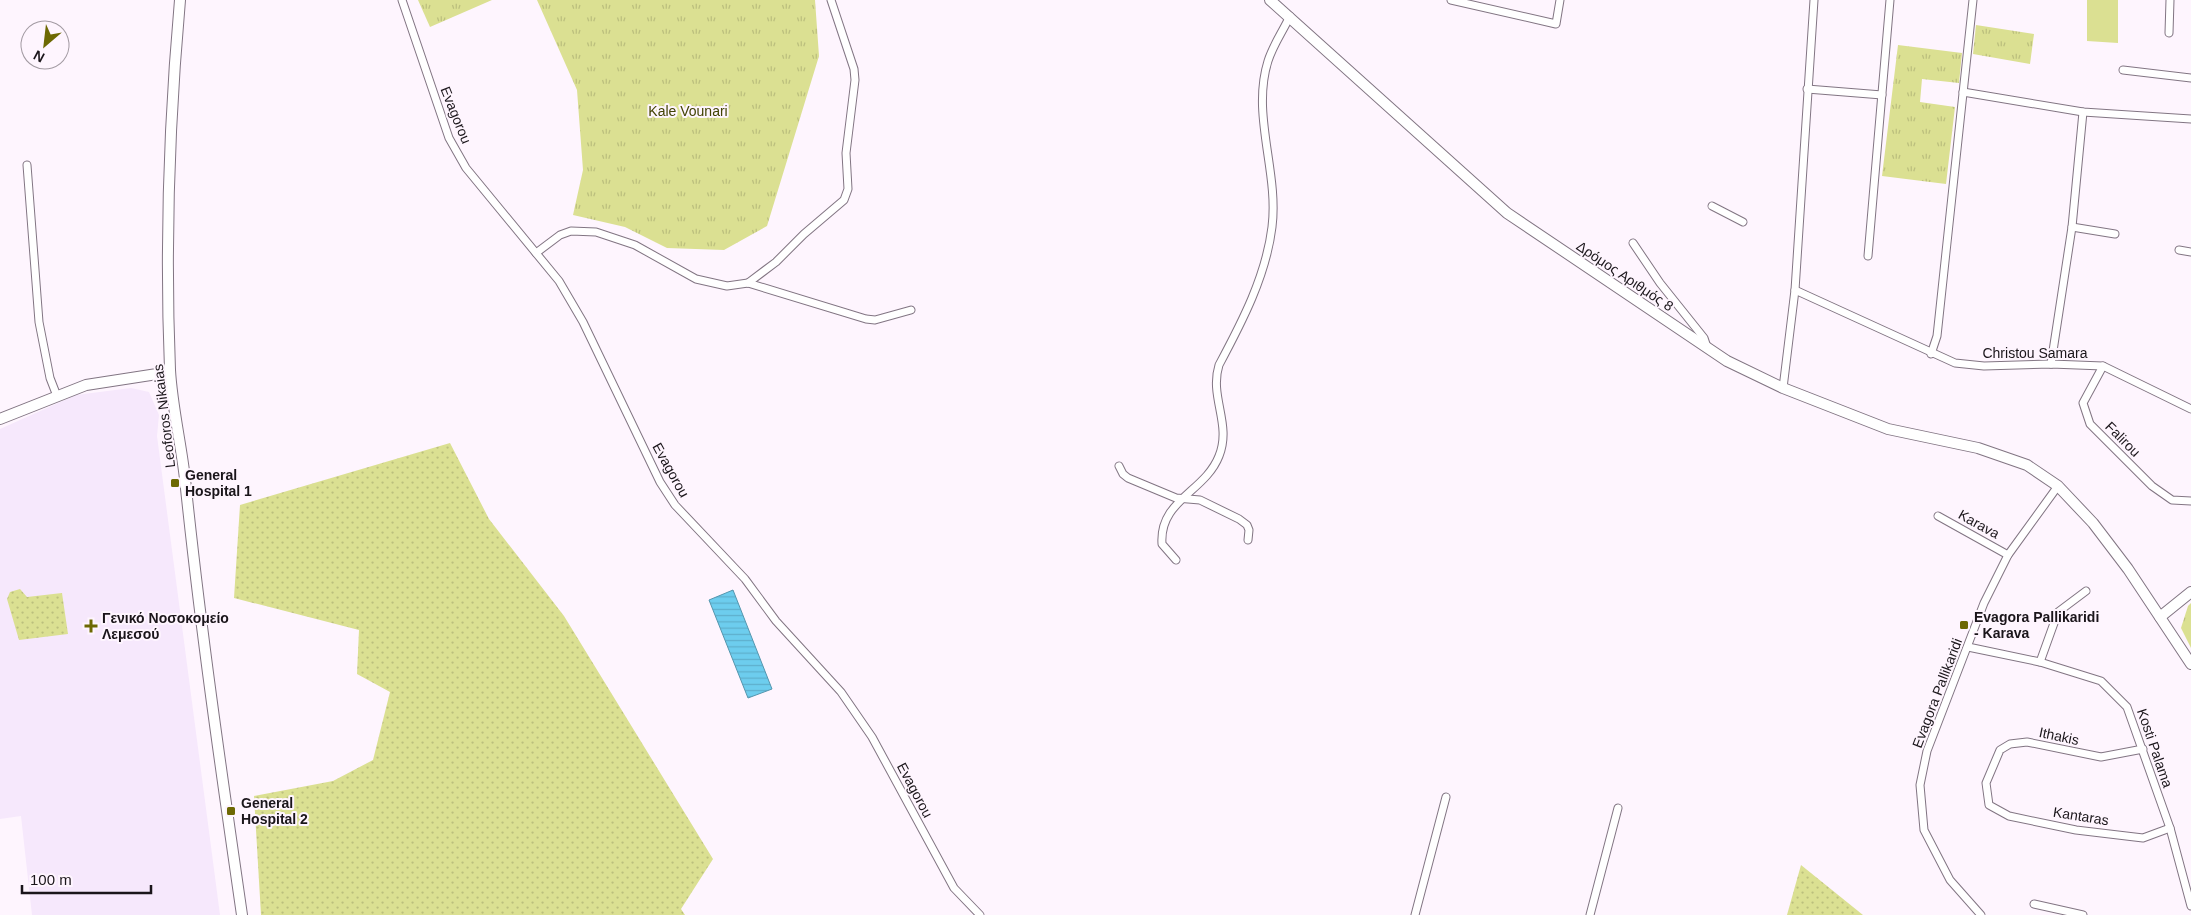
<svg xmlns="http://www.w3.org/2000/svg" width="2191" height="915" font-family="Arial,sans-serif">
	<defs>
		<pattern id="grass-dots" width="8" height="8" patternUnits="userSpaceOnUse" patternTransform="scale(1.25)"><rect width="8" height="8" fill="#dbe092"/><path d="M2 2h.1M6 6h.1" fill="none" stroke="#bbbf7d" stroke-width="1.8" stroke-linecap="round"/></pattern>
		<pattern id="park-tufts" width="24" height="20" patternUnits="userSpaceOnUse" patternTransform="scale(1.25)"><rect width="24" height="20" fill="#dbe092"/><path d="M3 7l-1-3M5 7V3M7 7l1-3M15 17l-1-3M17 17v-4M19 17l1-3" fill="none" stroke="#bbbf7d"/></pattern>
		<pattern id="water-rules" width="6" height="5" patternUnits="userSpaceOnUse" patternTransform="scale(1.25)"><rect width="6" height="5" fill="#6dcdee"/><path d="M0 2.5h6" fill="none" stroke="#5eafcc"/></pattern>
	</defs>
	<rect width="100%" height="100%" fill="#fef5fe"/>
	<path fill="#f6e8fc" d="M131 388 149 392 159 415 157 436 220 915H32L21 816 0 819V429L76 395Z"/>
	<g fill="url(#grass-dots)">
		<path d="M450 443 489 519 564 616 713 859 681 909 685 915H261L254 796 333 781 373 760 390 692 357 674 359 630 234 598 240 505Z"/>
		<path d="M20 589 27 597 62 593 68 634 19 640 7 599 10 592Z"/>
		<path d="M1801 865 1863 915H1787Z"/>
	</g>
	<g fill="url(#park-tufts)">
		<path d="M418 0H492L430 27Z"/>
		<path d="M537 0H815L819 56 767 226 724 250 667 248 625 227 573 215 583 170 577 90Z"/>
		<path d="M1976 25 2034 34 2030 64 1973 54Z"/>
		<path d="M1898 45 1962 53 1959 83 1922 79 1920 102 1955 107 1946 184 1882 176Z"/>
		<path d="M2191 603V648L2181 628 2188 606Z"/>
	</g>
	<path fill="#dbe092" d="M2087 0H2118V43L2087 41Z"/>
	<path fill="url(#water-rules)" stroke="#5496ae" d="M733 590 772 689 748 698 709 600Z"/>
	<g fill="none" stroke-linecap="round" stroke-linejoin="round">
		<defs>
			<g id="street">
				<path d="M402 0 449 138 466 168 559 281 583 322 660 482 675 505 745 579 776 621 841 692 872 737 954 888 980 915"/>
				<path d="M1451 0 1556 24 1560 0"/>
				<path d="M2169 33 2170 0"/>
				<path d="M2123 70 2191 78"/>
				<path d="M1807 89 1882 95"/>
				<path d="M1963 92 2083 112 2191 119"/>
				<path d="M27 165 39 322 50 378 57 396"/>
				<path d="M1712 206 1743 222"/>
				<path d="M2072 227 2115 234"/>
				<path d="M1633 243 1660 283 1704 338 1707 347"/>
				<path d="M2179 250 2191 252"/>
				<path d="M536 253 560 235 571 231 596 232 635 245 696 279 727 286 748 283 866 319 875 320 911 310"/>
				<path d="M1868 256 1890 0"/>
				<path d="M748 283 776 262 804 234 844 200 848 189 846 153 855 80 854 69 831 0"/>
				<path d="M1795 290 1955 363 1984 366 2051 364 2103 366 2191 409"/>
				<path d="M1931 354 1937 336 1973 0"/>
				<path d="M2051 364 2072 227 2083 112"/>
				<path d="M2103 366 2083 403 2090 424 2152 486 2172 500 2191 501"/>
				<path d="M1783 388 1795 290 1814 0"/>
				<path d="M1119 466 1123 474 1128 478 1176 498 1200 500 1239 519 1247 525 1249 530 1248 540"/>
				<path d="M1938 516 2008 555"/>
				<path d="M1176 560 1162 544C1159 500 1205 492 1219 456 1232 424 1209 397 1219 365 1242 322 1266 276 1272 227 1279 172 1251 115 1268 61 1273 45 1283 31 1290 16"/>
				<path d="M1968 647 2040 662 2101 681 2127 707 2170 828 2191 906"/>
				<path d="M2040 662 2058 612 2086 591"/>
				<path d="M2143 749 2101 757 2027 742 2010 744 2000 750 1986 783 1989 805 2009 816 2076 830 2143 838 2170 828"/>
				<path d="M2034 904 2083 915"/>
				<path d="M1415 915 1446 797"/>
				<path d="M1590 915 1618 808"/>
				<path d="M1981 915 1950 880 1924 830 1920 785 1927 751 1984 603 2008 555 2058 486"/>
			</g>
			<g id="secondary">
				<path d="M180 0C169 123 165 246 170 370 172 406 181 443 185 479 200 625 221 770 242 915"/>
				<path d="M1270 0 1507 213 1727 361 1783 388 1888 429 1978 448 2027 465 2058 486 2093 523 2128 569 2191 664"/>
				<path d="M0 419 86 385 170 372"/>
				<path d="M2160 617 2191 592"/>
			</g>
		</defs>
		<use href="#street" stroke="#827583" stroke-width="9"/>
		<use href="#secondary" stroke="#827583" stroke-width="12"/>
		<use href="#street" stroke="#fff" stroke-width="7"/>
		<use href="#secondary" stroke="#fff" stroke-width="10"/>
	</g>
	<g fill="#6d6903" stroke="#fef5fe" stroke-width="2">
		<rect x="170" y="478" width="10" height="10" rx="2.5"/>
		<rect x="1959" y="620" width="10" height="10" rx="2.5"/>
		<path d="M88.5 618.5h5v5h5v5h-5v5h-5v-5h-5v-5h5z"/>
		<rect x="226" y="806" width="10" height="10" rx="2.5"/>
	</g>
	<g text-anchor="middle" stroke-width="4" stroke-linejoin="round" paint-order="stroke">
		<g font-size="14" fill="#424304" stroke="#fef5fe">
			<text x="688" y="116">Kale Vounari</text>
		</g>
		<g font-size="14" fill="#1a151a" stroke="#fef5fe">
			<text transform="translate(456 115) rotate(68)" y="5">Evagorou</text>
			<text transform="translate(1625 276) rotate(34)" y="5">Δρόμος Αριθμός 8</text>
			<text x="2035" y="358">Christou Samara</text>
			<text transform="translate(164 416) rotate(-97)" y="5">Leoforos Nikaias</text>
			<text transform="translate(2123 439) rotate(45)" y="5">Falirou</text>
			<text transform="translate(671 470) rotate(61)" y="5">Evagorou</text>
			<text transform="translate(1979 524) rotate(29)" y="5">Karava</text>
			<text transform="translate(1937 693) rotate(-69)" y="5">Evagora Pallikaridi</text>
			<text transform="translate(2059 736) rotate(12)" y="5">Ithakis</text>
			<text transform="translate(2155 748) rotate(71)" y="5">Kosti Palama</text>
			<text transform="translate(915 790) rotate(62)" y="5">Evagorou</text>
			<text transform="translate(2081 816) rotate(9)" y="5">Kantaras</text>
		</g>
		<g font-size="14" font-weight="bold" fill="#1a151a" stroke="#fef5fe" text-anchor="start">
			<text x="185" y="480">General<tspan x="185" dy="16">Hospital 1</tspan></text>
			<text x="1974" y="622">Evagora Pallikaridi<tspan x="1974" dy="16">- Karava</tspan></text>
			<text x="102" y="623">Γενικό Νοσοκομείο<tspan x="102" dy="16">Λεμεσού</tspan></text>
			<text x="241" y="808">General<tspan x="241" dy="16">Hospital 2</tspan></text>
		</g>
	</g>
	<g transform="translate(45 45) rotate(208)"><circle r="24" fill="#fef5fe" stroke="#a39ba3"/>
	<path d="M0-4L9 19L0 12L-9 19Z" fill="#6d6903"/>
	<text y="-8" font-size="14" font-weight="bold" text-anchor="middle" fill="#1a151a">N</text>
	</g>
	<path d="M22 885v8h129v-8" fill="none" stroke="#1a151a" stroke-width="2.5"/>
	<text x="30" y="885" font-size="15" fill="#1a151a" stroke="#fef5fe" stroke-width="4" paint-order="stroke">100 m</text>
</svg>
